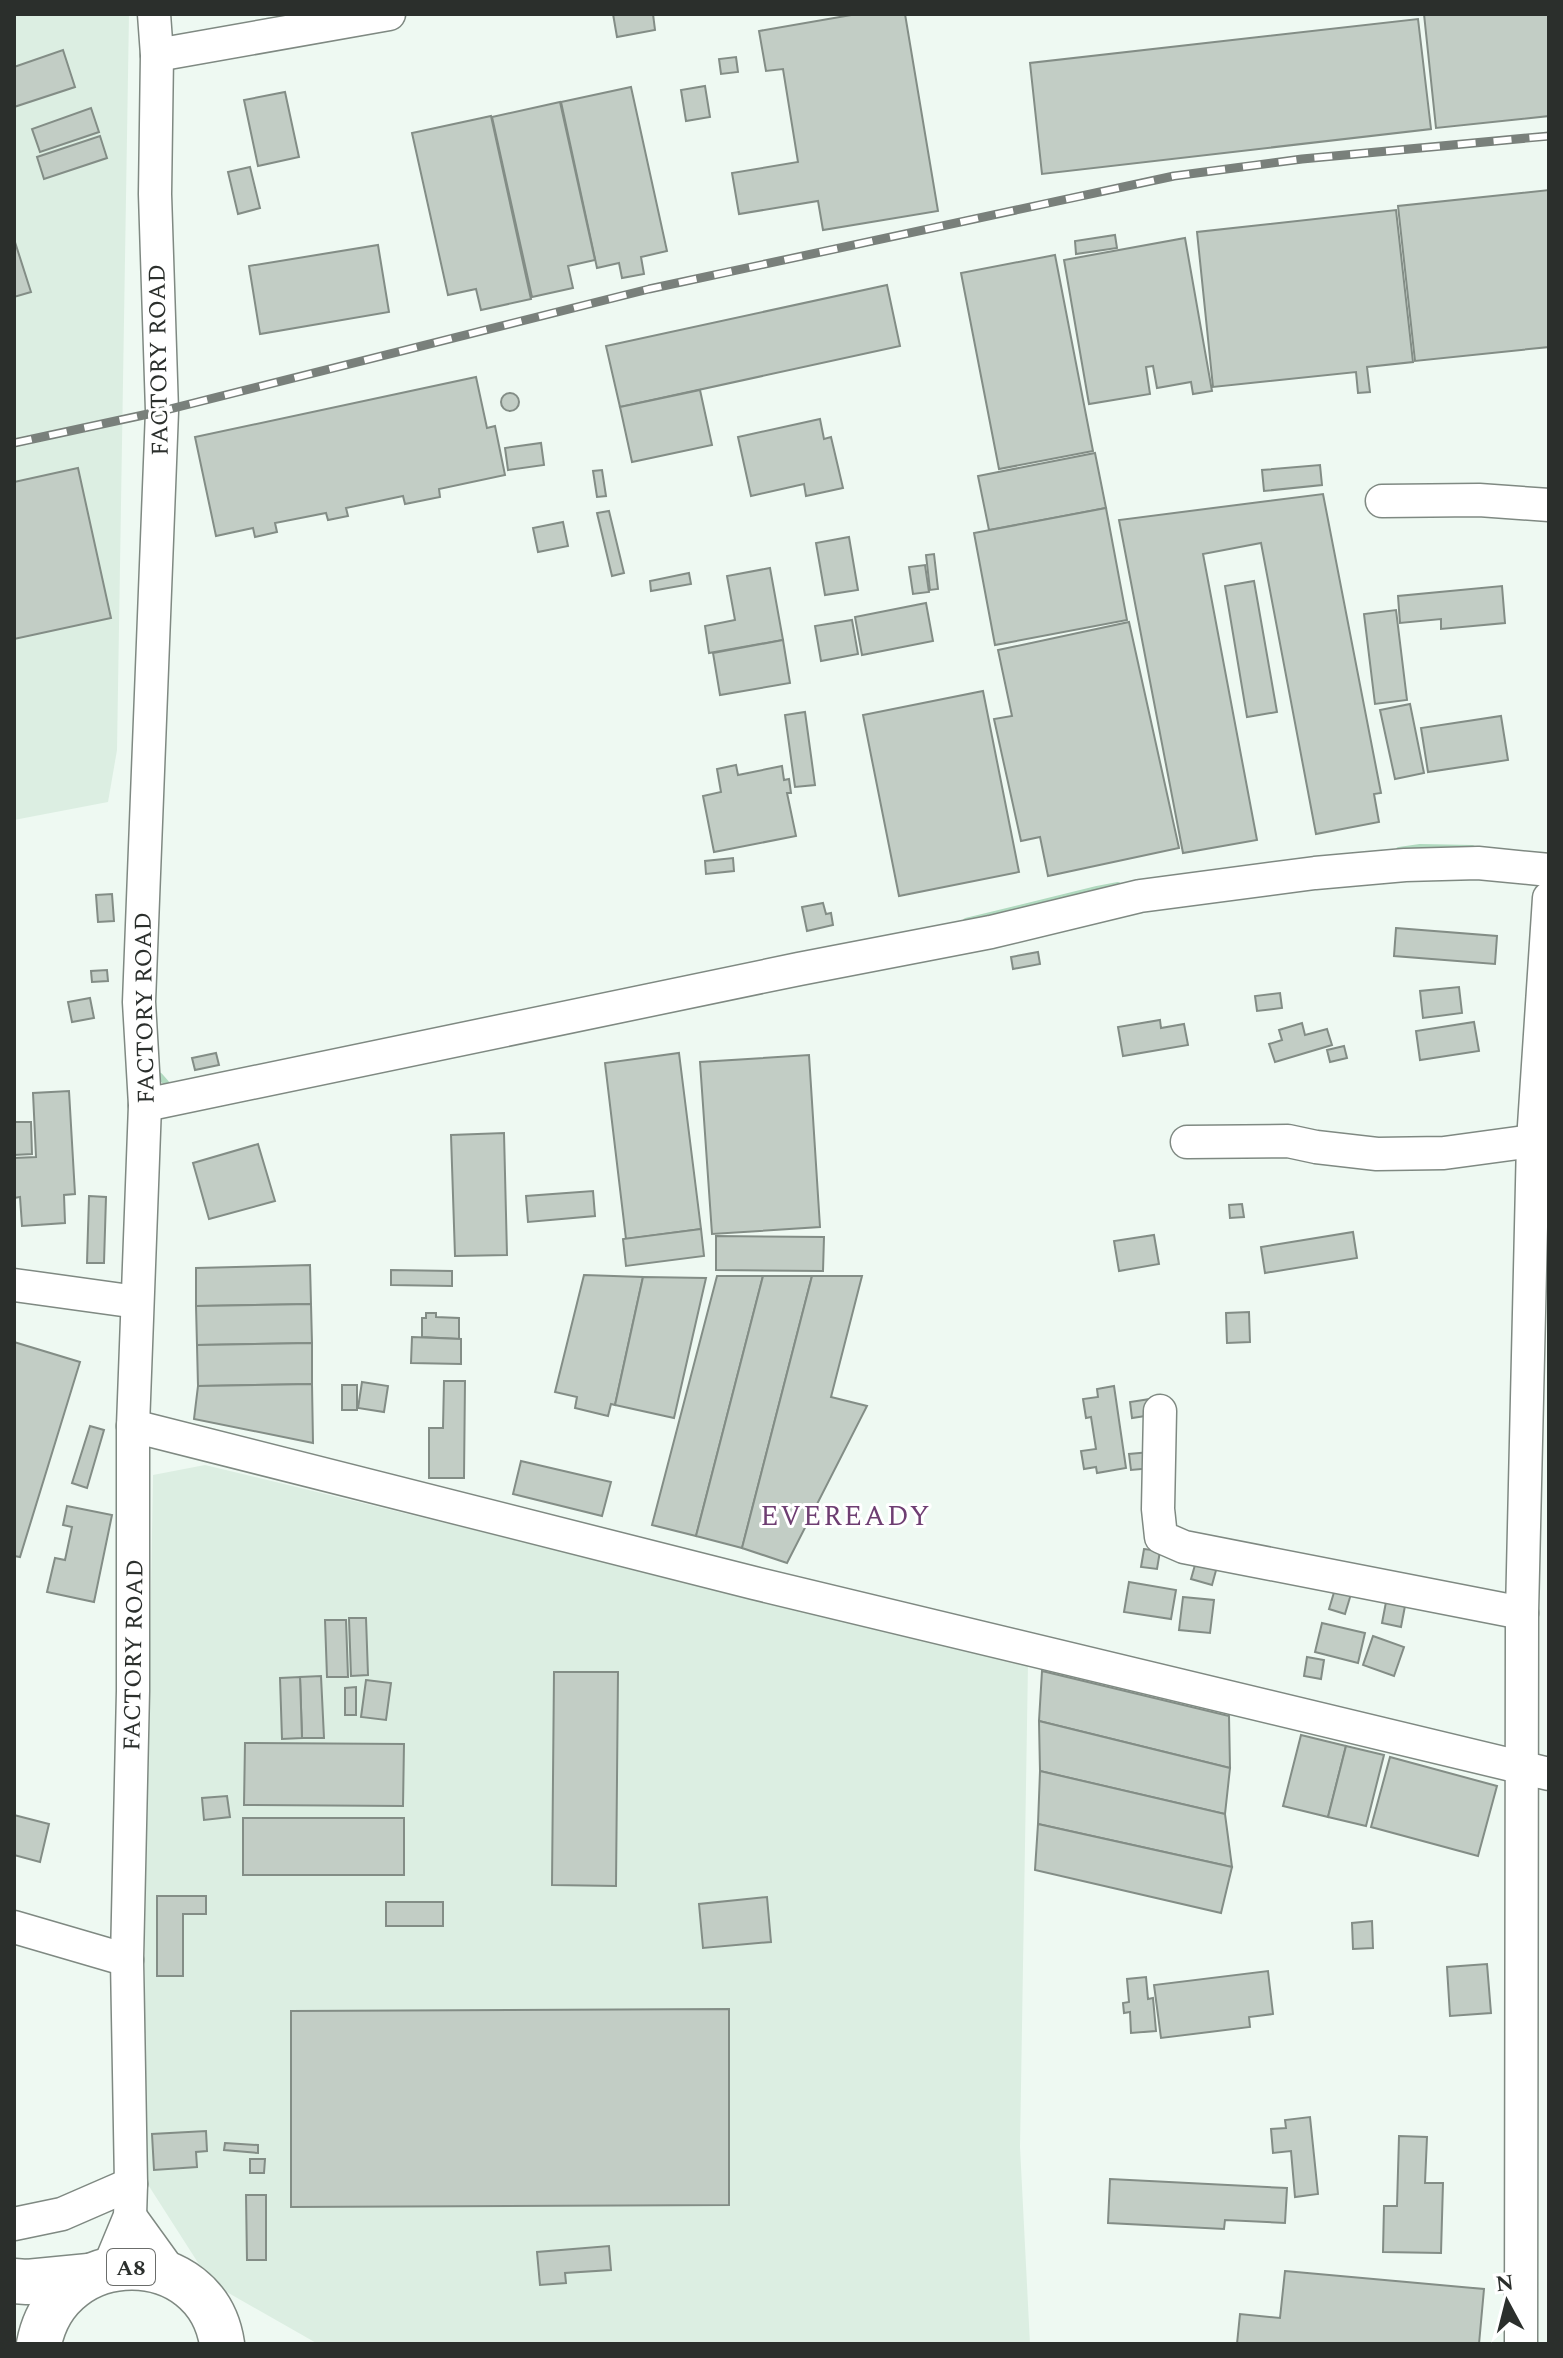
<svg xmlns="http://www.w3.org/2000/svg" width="1563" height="2358" font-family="Spectral,serif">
	<rect width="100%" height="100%" fill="#eef9f2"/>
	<g fill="#dceee2">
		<path d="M14 14H129L117 750 108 802 14 820Z"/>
		<path d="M205 1465 1028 1664 1020 2147 1030 2344H318L211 2283 145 2180V1937L153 1475Z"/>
	</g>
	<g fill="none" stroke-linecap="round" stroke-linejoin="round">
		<g stroke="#b0dabf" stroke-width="6">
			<path d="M1399 850 1420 847 1472 848"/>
			<path d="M966 921 1097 889 1118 885"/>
			<path d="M160 1076 167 1084 172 1086"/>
		</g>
	</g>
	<g fill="#c2cdc5" stroke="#838d86" stroke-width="2">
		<path d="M613 14H653L655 30 617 37Z"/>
		<path d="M857 14H905L938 211 823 230 818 201 739 214 732 173 798 162 783 69 766 71 759 31Z"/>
		<path d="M1424 14H1549V116L1436 128Z"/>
		<path d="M1418 19 1431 129 1042 174 1030 63Z"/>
		<path d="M63 50 75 87 14 107V67Z"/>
		<path d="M736 57 738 72 721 74 719 59Z"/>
		<path d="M705 86 710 117 686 121 681 90Z"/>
		<path d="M631 87 667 251 641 257 644 274 622 278 619 263 597 268 561 102Z"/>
		<path d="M285 92 299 157 258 166 244 100Z"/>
		<path d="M560 102 595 260 568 266 573 288 532 297 492 117Z"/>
		<path d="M91 108 99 132 40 152 32 129Z"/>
		<path d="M491 116 531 299 481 310 476 289 448 295 412 133Z"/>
		<path d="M100 136 107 158 44 179 37 157Z"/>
		<path d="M250 167 260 208 238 214 228 172Z"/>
		<path d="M1549 190V347L1415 361 1398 206Z"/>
		<path d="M1396 210 1413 362 1367 367 1370 392 1358 393 1356 372 1213 387 1197 232Z"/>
		<path d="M1115 235 1117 248 1076 254 1075 241Z"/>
		<path d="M1185 238 1212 391 1193 394 1191 382 1157 388 1153 366 1146 367 1150 394 1089 404 1064 260Z"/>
		<path d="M14 239 31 292 14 297Z"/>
		<path d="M378 245 389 312 260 334 249 266Z"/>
		<path d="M1055 255 1093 451 999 469 961 273Z"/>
		<path d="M887 285 900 346 620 407 606 346Z"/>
		<path d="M476 377 487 428 495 426 505 475 439 489 440 497 405 504 403 496 346 508 348 516 328 520 326 513 275 523 277 532 255 537 253 528 216 536 195 437Z"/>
		<path d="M700 390 712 445 632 462 620 407Z"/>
		<circle cx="510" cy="402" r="9"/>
		<path d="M820 419 824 439 831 437 843 488 806 496 804 484 751 496 738 437Z"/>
		<path d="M541 443 544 465 508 470 505 448Z"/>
		<path d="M1095 453 1106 508 989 530 978 476Z"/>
		<path d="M1320 465 1322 485 1264 491 1262 470Z"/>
		<path d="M78 468 111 618 14 639V482Z"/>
		<path d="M602 470 606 496 597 497 593 471Z"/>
		<path d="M1323 494 1381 793 1374 794 1379 822 1316 834 1261 543 1203 554 1257 840 1183 853 1119 520Z"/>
		<path d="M1106 508 1127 620 995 645 974 533Z"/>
		<path d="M609 511 624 573 612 576 597 513Z"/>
		<path d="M563 522 568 546 538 552 533 528Z"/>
		<path d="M849 537 858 590 825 595 816 543Z"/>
		<path d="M934 554 938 589 930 590 926 555Z"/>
		<path d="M925 565 929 592 913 594 909 567Z"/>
		<path d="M770 568 783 640 709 653 705 626 735 620 727 576Z"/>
		<path d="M689 573 691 584 651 591 650 581Z"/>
		<path d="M1254 581 1277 712 1247 717 1225 586Z"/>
		<path d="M1502 586 1505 623 1441 629V619L1400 623 1398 596Z"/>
		<path d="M926 603 933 641 862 655 855 617Z"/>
		<path d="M1396 610 1407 700 1375 704 1364 614Z"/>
		<path d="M852 620 858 654 821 661 815 626Z"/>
		<path d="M1129 622 1179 848 1048 876 1040 837 1021 841 994 719 1012 716 998 650Z"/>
		<path d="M783 640 790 683 720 695 713 653Z"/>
		<path d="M983 691 1019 872 899 896 863 715Z"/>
		<path d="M1410 704 1424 773 1395 779 1380 710Z"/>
		<path d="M805 712 815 785 795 787 785 715Z"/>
		<path d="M1501 716 1508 760 1428 772 1421 728Z"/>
		<path d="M736 765 738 775 782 766 784 780 789 779 791 793H787L796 836 714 852 703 796 721 792 717 769Z"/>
		<path d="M733 858 734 871 706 874 705 861Z"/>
		<path d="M112 894 114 921 98 922 96 895Z"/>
		<path d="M823 903 826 914 831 913 833 925 807 931 802 907Z"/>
		<path d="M1396 928 1497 936 1495 964 1394 956Z"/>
		<path d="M1038 952 1040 964 1013 969 1011 957Z"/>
		<path d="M107 970 108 981 92 982 91 971Z"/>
		<path d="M1459 987 1462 1013 1423 1018 1420 991Z"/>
		<path d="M1280 993 1282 1008 1257 1011 1255 996Z"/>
		<path d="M90 998 94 1018 72 1022 68 1002Z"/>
		<path d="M1160 1020 1161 1028 1184 1024 1188 1045 1123 1056 1118 1027Z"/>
		<path d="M1474 1022 1479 1051 1420 1060 1416 1031Z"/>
		<path d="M1302 1023 1305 1035 1327 1029 1332 1045 1275 1062 1269 1044 1282 1040 1279 1030Z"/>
		<path d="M1344 1046 1347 1058 1330 1062 1327 1050Z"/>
		<path d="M216 1053 219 1065 195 1070 192 1058Z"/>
		<path d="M679 1053 701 1229 626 1239 605 1063Z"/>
		<path d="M809 1055 820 1227 712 1234 700 1062Z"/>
		<path d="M69 1091 75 1194 64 1195 65 1223 22 1226 20 1197 14 1198V1158L36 1157 33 1093Z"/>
		<path d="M14 1122H31L32 1154 14 1155Z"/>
		<path d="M504 1133 507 1255 455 1256 451 1135Z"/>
		<path d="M258 1144 275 1201 209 1219 193 1163Z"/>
		<path d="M593 1191 595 1216 528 1222 526 1196Z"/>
		<path d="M89 1196 106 1197 104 1263H87Z"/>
		<path d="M1242 1204 1244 1217 1230 1218 1229 1205Z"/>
		<path d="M701 1229 704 1256 626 1266 623 1239Z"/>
		<path d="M1353 1232 1357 1258 1265 1273 1261 1247Z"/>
		<path d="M1154 1235 1159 1264 1119 1271 1114 1241Z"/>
		<path d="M716 1236 824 1237 823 1271 716 1270Z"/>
		<path d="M310 1265 311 1304 196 1306V1268Z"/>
		<path d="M391 1270 452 1271V1286L391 1285Z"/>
		<path d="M584 1275 643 1277 615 1405 611 1404 608 1416 575 1408 577 1397 555 1392Z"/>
		<path d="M717 1276H763L696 1536 652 1525Z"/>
		<path d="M763 1276H812L742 1548 696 1536Z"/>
		<path d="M812 1276H862L831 1397 867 1406 787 1563 742 1548Z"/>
		<path d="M643 1277 706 1278 674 1418 615 1405Z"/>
		<path d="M311 1304 312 1343 197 1345 196 1306Z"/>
		<path d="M1249 1312 1250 1342 1227 1343 1226 1313Z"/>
		<path d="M426 1313H436V1317L459 1318V1339L422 1337V1318H426Z"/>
		<path d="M412 1337 461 1339V1364L411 1363Z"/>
		<path d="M14 1342 80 1362 20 1557 14 1556Z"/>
		<path d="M312 1343V1384L198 1386 197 1345Z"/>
		<path d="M444 1381H465L464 1478H429V1428H443Z"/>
		<path d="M362 1382 388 1386 384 1412 358 1408Z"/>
		<path d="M312 1384 313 1443 194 1419 198 1386Z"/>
		<rect x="342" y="1385" width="15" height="25"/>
		<path d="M1114 1386 1126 1468 1097 1473 1096 1467 1084 1469 1081 1451 1096 1449 1091 1417 1086 1418 1083 1399 1098 1397 1097 1389Z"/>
		<path d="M1150 1399 1152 1415 1132 1418 1130 1402Z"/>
		<path d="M90 1426 104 1430 87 1488 72 1483Z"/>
		<path d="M1150 1452 1152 1468 1131 1470 1129 1454Z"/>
		<path d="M521 1461 611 1482 602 1516 513 1494Z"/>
		<path d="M67 1506 112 1515 94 1602 47 1592 55 1558 65 1560 72 1527 63 1525Z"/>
		<path d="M1144 1549 1160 1551 1157 1569 1141 1567Z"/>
		<path d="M1197 1558 1218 1563 1212 1585 1191 1579Z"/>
		<path d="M1129 1582 1176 1590 1171 1619 1124 1612Z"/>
		<path d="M1335 1589 1351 1594 1345 1614 1329 1609Z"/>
		<path d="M1183 1597 1214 1600 1210 1633 1179 1630Z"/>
		<path d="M1386 1602 1405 1606 1401 1627 1382 1623Z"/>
		<path d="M349 1618H366L368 1675 351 1676Z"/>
		<path d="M325 1620H346L348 1677H327Z"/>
		<path d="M1322 1623 1365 1633 1358 1663 1315 1652Z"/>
		<path d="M1373 1636 1404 1647 1394 1676 1363 1665Z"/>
		<path d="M1307 1657 1324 1660 1321 1679 1304 1676Z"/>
		<path d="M1042 1671 1229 1716 1230 1768 1039 1721Z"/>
		<path d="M554 1672H618L616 1886 552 1885Z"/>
		<path d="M321 1676 324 1738H302L300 1677Z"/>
		<path d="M300 1677 302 1738 282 1739 280 1678Z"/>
		<path d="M366 1680 391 1683 386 1720 361 1717Z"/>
		<path d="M356 1687V1715H345V1688Z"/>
		<path d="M1039 1721 1230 1768 1225 1814 1040 1771Z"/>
		<path d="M1301 1735 1346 1746 1328 1817 1283 1806Z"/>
		<path d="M245 1743 404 1744 403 1806 244 1805Z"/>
		<path d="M1346 1746 1384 1755 1366 1826 1328 1817Z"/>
		<path d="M1390 1757 1497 1786 1478 1856 1371 1827Z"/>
		<path d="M1040 1771 1225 1814 1232 1867 1038 1824Z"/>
		<path d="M227 1796 230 1817 204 1820 202 1798Z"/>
		<path d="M14 1815 49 1824 40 1862 14 1855Z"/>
		<rect x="243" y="1818" width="161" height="57"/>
		<path d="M1038 1824 1232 1867 1221 1913 1035 1870Z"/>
		<path d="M157 1896H206V1914H183V1976H157Z"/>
		<path d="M767 1897 771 1942 703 1948 699 1904Z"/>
		<rect x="386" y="1902" width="57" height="24"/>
		<path d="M1372 1921 1373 1948 1353 1949 1352 1923Z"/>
		<path d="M1487 1964 1491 2013 1450 2016 1447 1967Z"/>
		<path d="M1268 1971 1273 2014 1249 2017 1250 2027 1161 2038 1154 1985Z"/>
		<path d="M1146 1977 1148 1999 1153 1998 1156 2031 1131 2033 1130 2012 1124 2013 1123 2003 1129 2002 1127 1979Z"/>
		<path d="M729 2009V2205L291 2207V2011Z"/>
		<path d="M1310 2117 1318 2194 1295 2197 1291 2151 1273 2153 1271 2129 1286 2128 1285 2120Z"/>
		<path d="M206 2131 207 2151 196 2152 197 2167 154 2170 152 2134Z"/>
		<path d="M1399 2136 1427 2137 1425 2183H1443L1441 2253 1383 2252 1384 2206H1397Z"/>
		<path d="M225 2143 258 2145V2153L224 2150Z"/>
		<path d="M250 2159H265L264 2173H250Z"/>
		<path d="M1110 2179 1287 2188 1285 2223 1225 2220 1224 2229 1108 2223Z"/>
		<path d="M246 2195H266V2260H247Z"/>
		<path d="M609 2246 611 2270 565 2273 566 2283 540 2285 537 2252Z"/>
		<path d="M1285 2271 1484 2289 1479 2344H1237L1240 2314 1280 2318Z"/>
	</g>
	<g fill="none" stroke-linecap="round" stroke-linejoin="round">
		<defs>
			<g id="minor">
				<path d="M157 55 389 14"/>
				<path d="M1382 501 1479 500 1549 505"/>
				<path d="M145 1105 799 969 991 932 1140 896 1315 873 1405 865 1478 863 1549 870"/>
				<path d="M1187 1142 1288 1141 1316 1147 1377 1154 1444 1153 1533 1141"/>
				<path d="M14 1285 137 1302"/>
				<path d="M1160 1411 1158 1509 1161 1537 1184 1547 1522 1613"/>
				<path d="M133 1426 754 1583 1549 1774"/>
				<path d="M14 1927 127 1960"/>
				<path d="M130 2216 174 2277"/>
				<path d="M14 2224 62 2214 131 2184"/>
				<path d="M108 2269 130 2216 131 2184 127 1960 133 1691V1426L145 1105 139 1002 162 411 155 194 157 55 154 14"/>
				<path d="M1521 2344 1522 1613 1533 1141 1549 898"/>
			</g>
			<g id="highway">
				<path d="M14 2281 27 2282 89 2276"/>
				<path d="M39 2344C59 2241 207 2243 222 2344"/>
			</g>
		</defs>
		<use href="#minor" stroke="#7f8982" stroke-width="35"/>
		<use href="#highway" stroke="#7f8982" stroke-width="47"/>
		<use href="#minor" stroke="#fff" stroke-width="32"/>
		<use href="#highway" stroke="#fff" stroke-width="44"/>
		<defs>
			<path id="rail" d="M14 443 162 411 649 289 1174 176 1302 159 1549 136"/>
		</defs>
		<use href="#rail" stroke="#79807b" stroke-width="9"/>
		<use href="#rail" stroke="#fff" stroke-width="6" stroke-dasharray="18" stroke-linecap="butt"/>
	</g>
	<g text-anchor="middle" stroke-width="6" stroke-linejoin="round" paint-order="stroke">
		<rect fill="#fff" stroke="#6b6d6b" stroke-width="2" x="107" y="2249" width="48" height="36" rx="6"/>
		<g font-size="22" font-weight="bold" fill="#2b2f2c">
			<text x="131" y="2275">A8</text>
		</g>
		<g font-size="24" fill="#2b2f2c" stroke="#fff">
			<text transform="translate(158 360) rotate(-91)" y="8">FACTORY ROAD</text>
			<text transform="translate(144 1008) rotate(-91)" y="8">FACTORY ROAD</text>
			<text transform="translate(133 1655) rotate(-89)" y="8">FACTORY ROAD</text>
		</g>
		<g font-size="28" letter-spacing="2" fill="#6e3e72" stroke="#fff">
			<text x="846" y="1525">EVEREADY</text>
		</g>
	</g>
	<rect width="1563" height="2358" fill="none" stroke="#2b2f2c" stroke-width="32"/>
	<g transform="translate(1507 2302) rotate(353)" stroke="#ffffff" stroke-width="6" paint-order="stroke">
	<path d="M0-6L14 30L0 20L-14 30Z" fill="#2b2f2c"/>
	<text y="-12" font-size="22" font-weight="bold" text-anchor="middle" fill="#2b2f2c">N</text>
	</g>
</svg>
